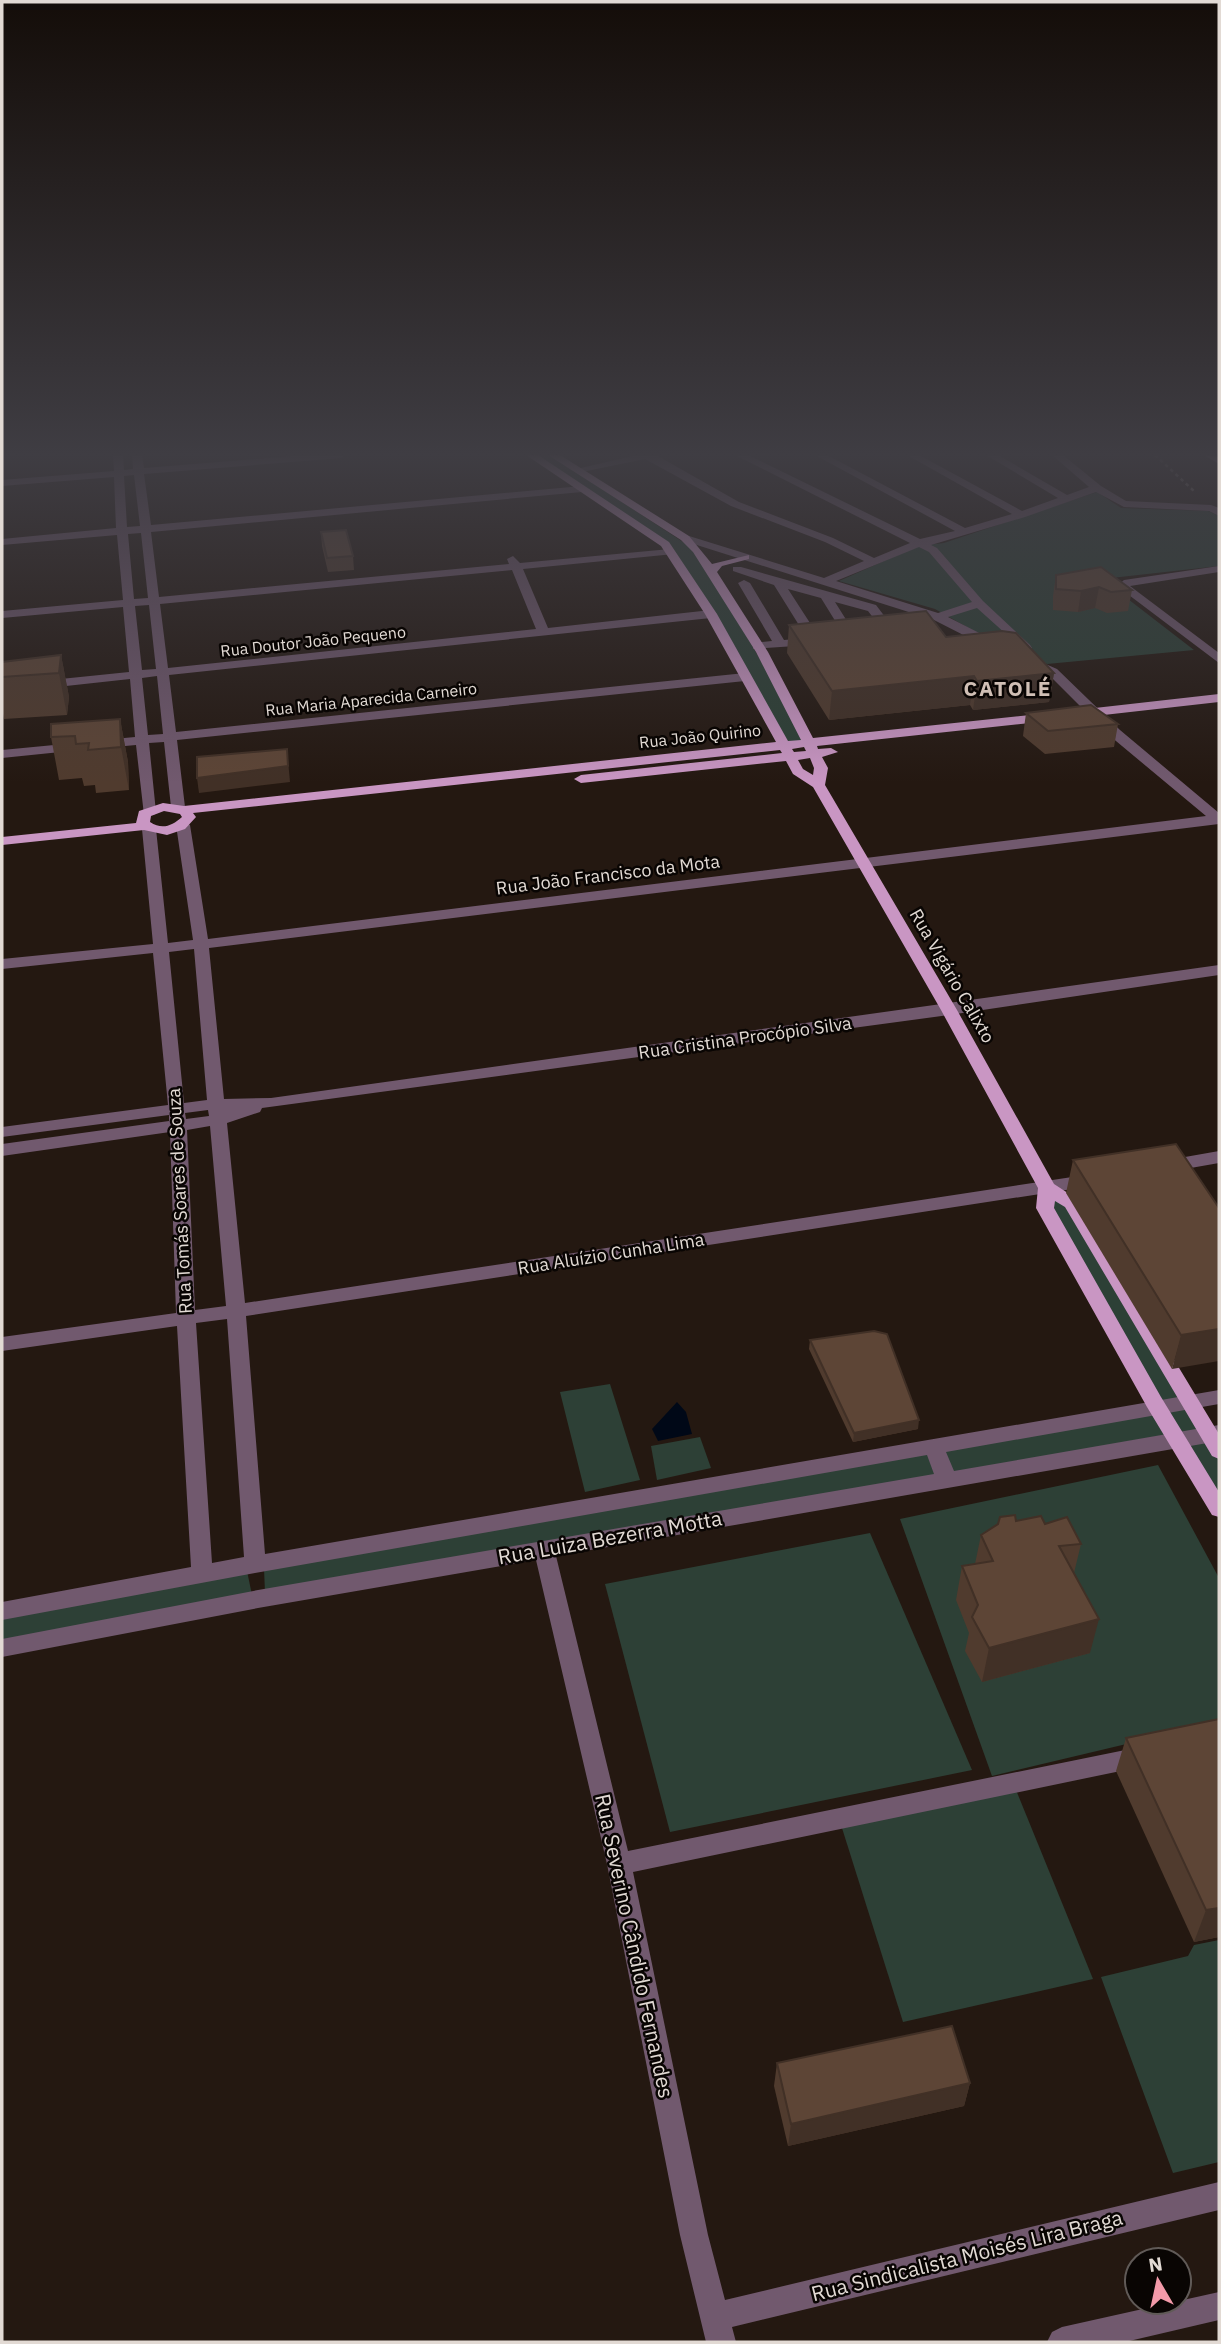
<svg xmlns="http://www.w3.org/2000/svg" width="1221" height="2344" font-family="'IBM Plex Sans',sans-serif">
	<rect width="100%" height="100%" fill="#241811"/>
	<g fill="#2d4036">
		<path d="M532 455H550L692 548 749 640 806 741 784 743 666 542Z"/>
		<path d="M1097 492 1121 508 1208 511 1219 516V566L1102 579 1194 650 1047 664 981 635 935 609 839 581 918 546 944 543Z"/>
		<path d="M1062 1194 1185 1400 1159 1404 1046 1196Z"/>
		<path d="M610 1384 640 1480 585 1492 560 1392Z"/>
		<path d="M1187 1406 1219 1459V1502L1165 1409Z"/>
		<path d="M1153 1414 1165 1435 265 1593 264 1568Z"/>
		<path d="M700 1437 711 1468 657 1480 651 1446Z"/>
		<path d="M1158 1465 1219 1578V1722L992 1776 900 1519Z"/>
		<path d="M870 1533 972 1770 670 1832 605 1584Z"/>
		<path d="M247 1571 252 1595 2 1642V1616Z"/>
		<path d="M1016 1790 1093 1979 903 2022 842 1828Z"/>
		<path d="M1219 1940V2162L1173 2173 1101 1977 1188 1956 1194 1945Z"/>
	</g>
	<path fill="#000817" d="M677 1402 686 1412 692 1434 658 1441 652 1429Z"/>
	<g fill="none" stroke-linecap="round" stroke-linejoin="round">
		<path stroke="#7f756f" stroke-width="2.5" stroke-dasharray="3.5 3.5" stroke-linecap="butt" d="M1155 455 1195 492"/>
		<g fill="#71596e" fill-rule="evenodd">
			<path d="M113 455H123L124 470 133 469 132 455H142L144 468 307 455H346L341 458 144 474 151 525 582 486 587 489 582 492 151 532 159 597 509 564 507 559 513 556 520 563 670 549 674 550V554L523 569 548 628 711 610 717 614 711 618 169 675 176 732 745 673 751 677 745 681 177 740 185 807 178 811 171 807 164 742 149 743 156 812 154 815H144L136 745 103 748 96 744 103 740 135 737 130 679 2 693V685L129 672 123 607 2 618V611L123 600 117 535 2 545V539L116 528 114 477 2 486V480L114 471ZM134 475 140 526 127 527 124 476ZM141 533 148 598 134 599 128 534ZM512 570 536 629 168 668 160 604ZM149 605 156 669 142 670 135 606ZM157 676 163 734 148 735 142 678Z"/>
			<path d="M637 455H656L739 502 833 538 874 558 910 543 735 455H748L920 539 955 531 815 455H827L965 528 1012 514 907 455H919L1022 511 1058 498 986 455H998L1067 495 1089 487 1052 455H1063L1101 486 1126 501 1211 505 1219 508V516L1209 511 1124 507 1096 492 1025 517 931 545 937 548 983 601 1030 645 1032 648 1026 652 977 608 948 617 993 640V646H985L934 620 681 540V536H689L824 578 864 561 825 542 731 506 645 459 577 473 572 470ZM919 547 929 552 972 602 938 613 836 581Z"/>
			<path d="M1219 566V572L1130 586 1219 653V663L1117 586 1124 580Z"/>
			<path d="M733 567H741L876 605 898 634 888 637 868 611 835 602 857 637 847 640 821 598 788 589 821 640 810 645 753 649V643L772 641 738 583 744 580 750 583 784 640 807 638 774 585 733 571Z"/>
			<path d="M1034 659 1057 669 1120 730 1219 813V824L209 948 224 1099 271 1098 1219 965V975L949 1015 262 1108 260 1112 227 1123 245 1303 1092 1174 1101 1180 1092 1186 246 1316 265 1554 1219 1390V1404L946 1452 954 1471 1219 1425V1441L556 1556 628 1851 1140 1747 1148 1750 1152 1757 1148 1764 1140 1767 633 1872 708 2235 725 2300 1219 2182V2210L732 2327 736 2342H706L680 2235 607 1864 536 1560 258 1608 2 1657V1639L258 1590 934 1474 927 1455 255 1573 2 1620V1602L191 1567 177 1326 2 1351V1337L176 1313 170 1132 2 1156V1144L169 1121V1115L2 1137V1127L168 1105 153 953 2 969V959L153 944 142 829 149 825 156 829 168 943 193 940 176 825 183 821 190 825 208 939 1206 816 1110 736 1049 675 1030 666V660ZM194 949 207 1100 184 1103 169 952ZM208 1110 209 1116 186 1119 185 1113ZM210 1126 226 1306 195 1310 187 1130ZM227 1319 244 1557 212 1563 196 1323Z"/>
			<path d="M75 743 80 744V750L2 758V750Z"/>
			<path d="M1219 1151V1163L1168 1172 1159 1166 1168 1160Z"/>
			<path d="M1219 2292V2320L1125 2342H1047L1052 2332 1062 2327Z"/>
		</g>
		<g fill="#c996c3" fill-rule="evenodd">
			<path d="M526 455H538L669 542 717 614 788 741 801 740 756 652 693 552 681 540 548 455H560L689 536 712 564 749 555V559L722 566 717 572 768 652 813 738 1049 713 1055 717 1049 721 817 746 818 749 831 748 838 752 822 757 828 768 825 785 957 1010 1054 1184 1077 1199 1219 1434V1459L1212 1456 1065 1207 1055 1201 1054 1208 1161 1397 1219 1492V1517L1212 1515 1147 1407 1036 1208 1038 1188 941 1010 813 787 793 774 786 761 581 783 574 779 581 775 782 753 780 750 193 813 196 817 185 829 167 835 144 830 2 845V837L136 823 139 811 163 803 184 806 776 742 705 614 661 546ZM804 747 806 751 794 752 792 749ZM810 758 814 768 813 775 803 769 798 760ZM164 811 180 814 182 817C172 826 162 830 150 822L151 816Z"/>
			<path d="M1204 455 1219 457V464Z"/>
			<path d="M1219 694V702L1077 718 1071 714 1077 710Z"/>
		</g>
	</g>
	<g fill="#503b2e">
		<path d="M321 532 353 556 354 570 328 572 322 546Z"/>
		<path d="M1056 575 1132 590 1128 611 1107 613 1095 608 1078 612 1053 610V596Z"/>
		<path d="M789 625 946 637 1054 673 1049 702 973 710 970 705 829 720 787 653Z"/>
		<path d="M61 655 69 697 67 715 4 719 2 708V662Z"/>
		<path d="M1026 713 1118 724 1114 747 1045 754 1023 736Z"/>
		<path d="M120 719 128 762 129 790 96 793 95 785 84 786 82 778 59 780 51 737Z"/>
		<path d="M1073 1160 1219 1208 1172 1369 1066 1193Z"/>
		<path d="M810 1340 918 1429 853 1442 809 1349Z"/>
		<path d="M1045 1524 1081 1544 1074 1573 1090 1653 982 1682 965 1651 969 1633 956 1600 962 1566 975 1564 981 1535Z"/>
		<path d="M1126 1738 1219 1937 1194 1942 1116 1771Z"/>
		<path d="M777 2063 970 2083 964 2106 788 2146 774 2086Z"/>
	</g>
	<g fill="#413026">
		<path d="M1099 587 1095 608 1078 612 1081 591Z"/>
		<path d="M61 655 69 697 67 715 59 673Z"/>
		<path d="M1054 673 1049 702 973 710 977 681Z"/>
		<path d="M974 676 970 705 829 720 832 691Z"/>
		<path d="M120 719 128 762 129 790 121 747Z"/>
		<path d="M287 749 290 782 199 793 197 778Z"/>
		<path d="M1219 1329V1361L1172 1369 1181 1335Z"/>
		<path d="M919 1420 918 1429 853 1442 854 1433Z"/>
		<path d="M1099 1619 1090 1653 982 1682 989 1648Z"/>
		<path d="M1219 1908V1937L1194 1942 1206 1910Z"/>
		<path d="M970 2083 964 2106 788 2146 791 2124Z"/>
	</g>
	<g fill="#5d4536" stroke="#413026" stroke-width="2">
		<path d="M346 530 353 556 327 558 321 532Z"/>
		<path d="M1101 567 1132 590 1111 592 1099 587 1081 591 1056 589V575Z"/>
		<path d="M926 611 946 637 1002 631 1016 633 1054 673 977 681 974 676 832 691 789 625Z"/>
		<path d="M61 655 59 673 2 677V662Z"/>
		<path d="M1091 705 1118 724 1048 731 1026 713Z"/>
		<path d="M120 719 121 747 88 750 89 743 76 744 75 736 51 737V724Z"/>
		<path d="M287 749 288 766 197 778V757Z"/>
		<path d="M1176 1144 1219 1208V1329L1181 1335 1073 1160Z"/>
		<path d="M874 1331 887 1334 919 1420 854 1433 810 1340Z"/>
		<path d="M1015 1515 1016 1521 1041 1516 1045 1524 1067 1517 1081 1544 1059 1546 1099 1619 989 1648 972 1617 978 1605 962 1566 993 1561 981 1535 998 1524 1000 1517Z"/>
		<path d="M1219 1719V1908L1206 1910 1126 1738Z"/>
		<path d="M952 2026 970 2083 791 2124 777 2063Z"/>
	</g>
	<linearGradient id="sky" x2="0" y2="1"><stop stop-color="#140d09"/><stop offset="0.58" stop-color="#3f3d43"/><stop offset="1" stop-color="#3f3d43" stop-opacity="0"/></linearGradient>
	<rect width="1221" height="783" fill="url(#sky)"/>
	<g text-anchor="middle" stroke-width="5" stroke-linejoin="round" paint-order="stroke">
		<g font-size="16" fill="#e2dad4" stroke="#090503">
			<text transform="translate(313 641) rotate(-6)" y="6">Rua Doutor João Pequeno</text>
			<text transform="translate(371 699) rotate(-6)" y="6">Rua Maria Aparecida Carneiro</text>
			<text transform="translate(700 736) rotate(-6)" y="6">Rua João Quirino</text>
		</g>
		<g font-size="18" fill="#e2dad4" stroke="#090503">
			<text transform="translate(608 875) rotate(-7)" y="6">Rua João Francisco da Mota</text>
			<text transform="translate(952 976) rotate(60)" y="6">Rua Vigário Calixto</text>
			<text transform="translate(745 1038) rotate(-8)" y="6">Rua Cristina Procópio Silva</text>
			<text transform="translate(180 1201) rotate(-93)" y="6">Rua Tomás Soares de Souza</text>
			<text transform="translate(611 1254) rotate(-9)" y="6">Rua Aluízio Cunha Lima</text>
		</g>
		<g font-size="21" font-weight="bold" letter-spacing="2" fill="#d0bfb5" stroke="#090503">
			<text x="1008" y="696">CATOLÉ</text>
		</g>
		<g font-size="21" fill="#e2dad4" stroke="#090503">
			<text transform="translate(610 1538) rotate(-10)" y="7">Rua Luiza Bezerra Motta</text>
			<text transform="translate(634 1946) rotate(78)" y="7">Rua Severino Cândido Fernandes</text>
			<text transform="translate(967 2256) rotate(-14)" y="7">Rua Sindicalista Moisés Lira Braga</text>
		</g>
	</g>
	<rect width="1221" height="2344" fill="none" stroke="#e2dad4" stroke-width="7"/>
	<g transform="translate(1158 2281) rotate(351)"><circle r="33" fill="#090503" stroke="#605a57" stroke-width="2"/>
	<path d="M0-5L12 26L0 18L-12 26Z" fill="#f39aa9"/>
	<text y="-10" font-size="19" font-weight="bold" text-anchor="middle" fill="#e2dad4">N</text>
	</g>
</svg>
